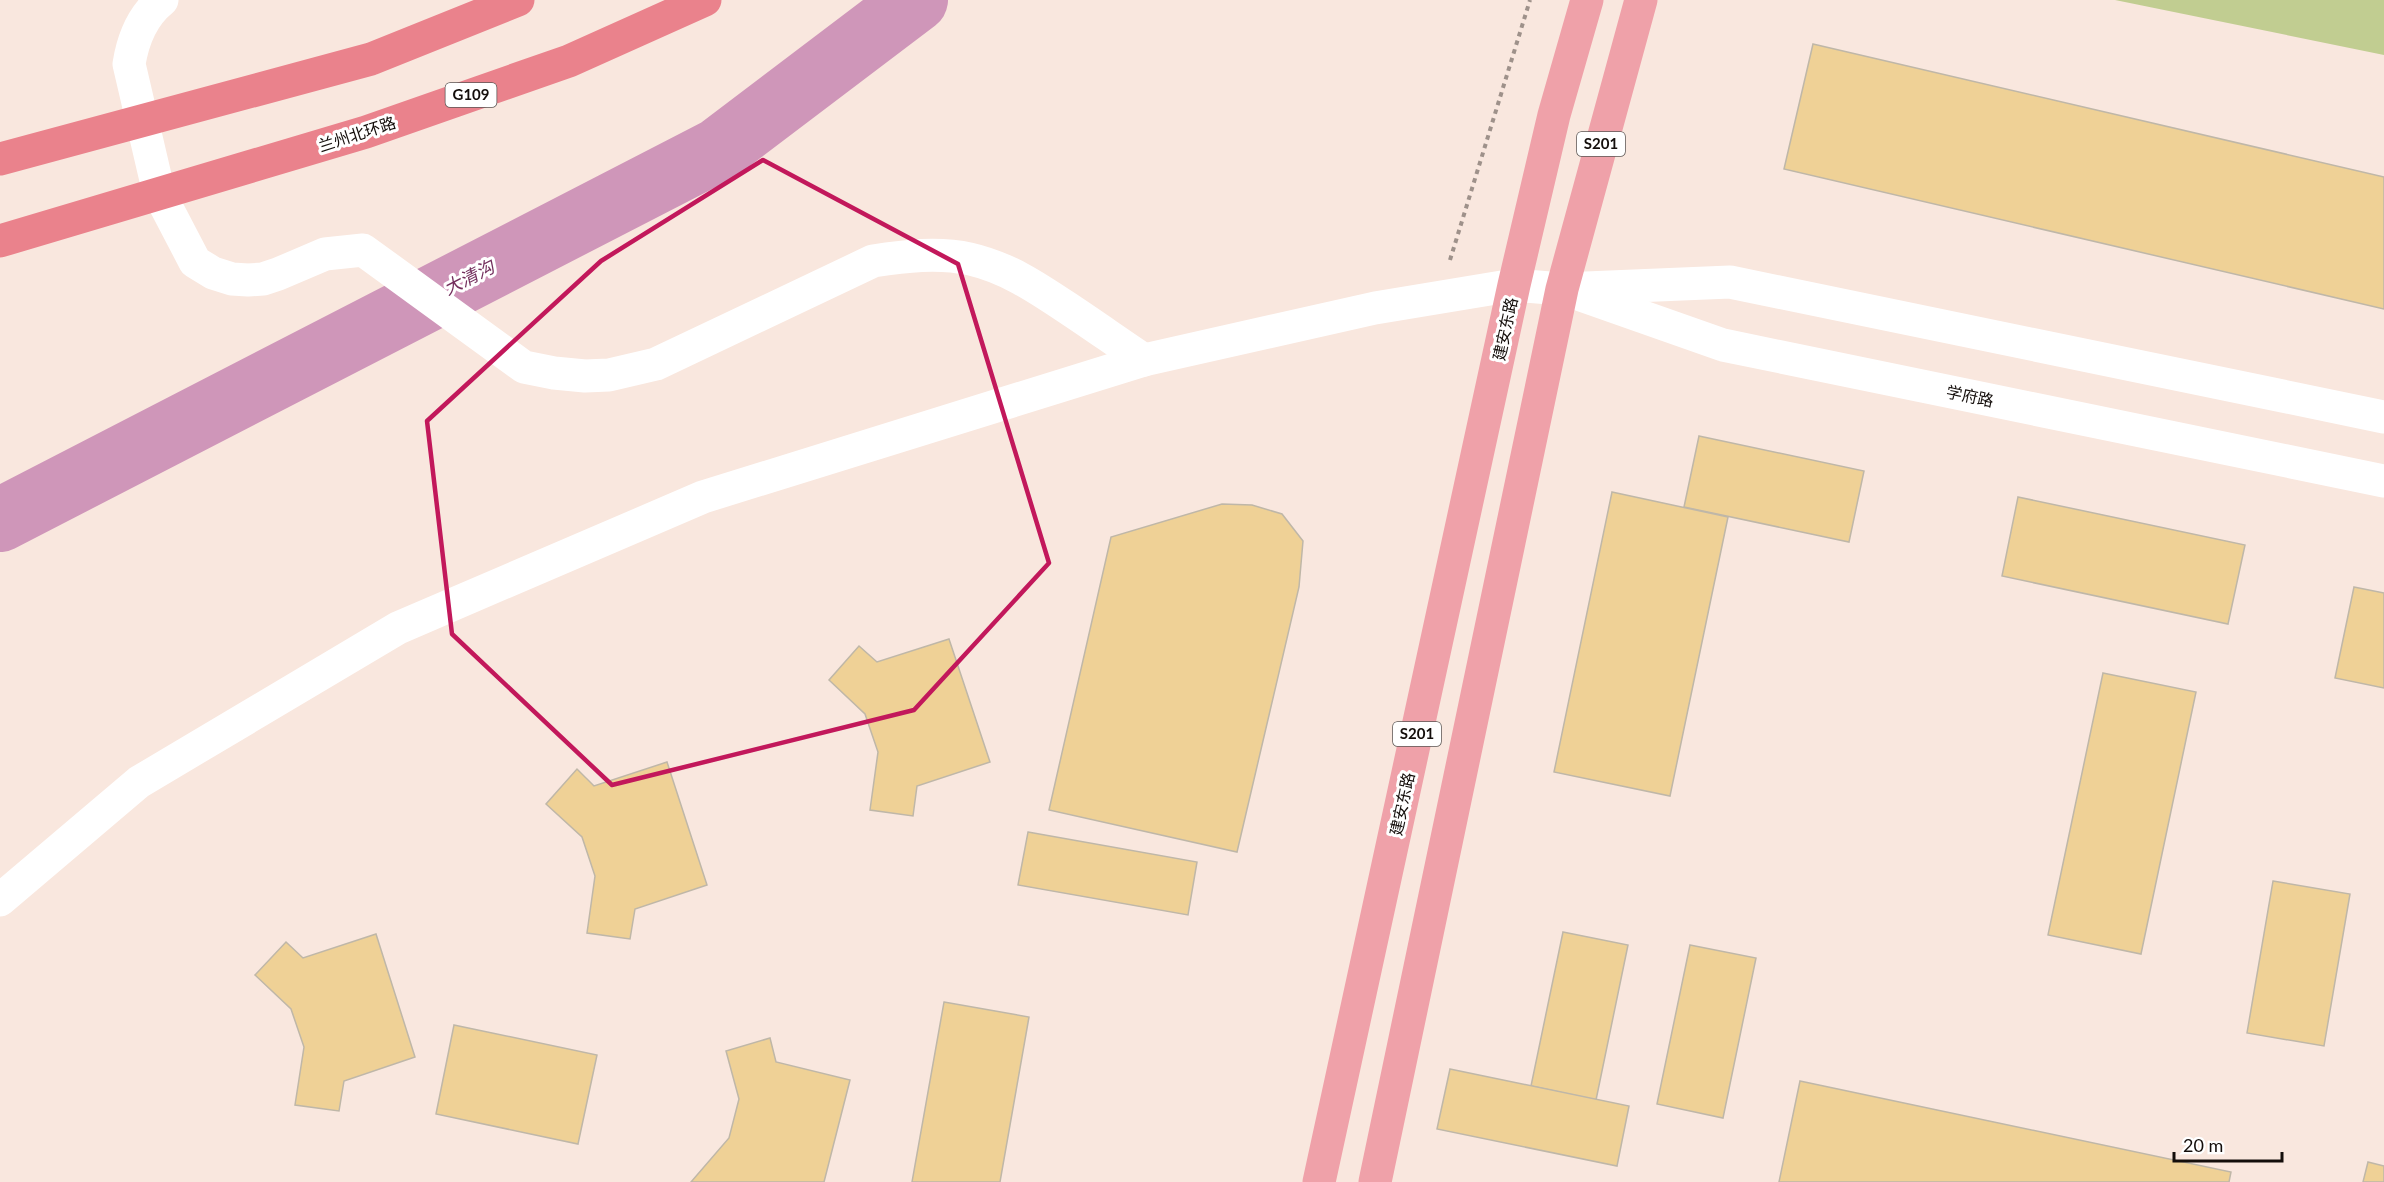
<svg xmlns="http://www.w3.org/2000/svg" width="2384" height="1182" font-family="Lato,'Noto Sans SC',sans-serif">
	<rect width="100%" height="100%" fill="#f9e7de"/>
	<path fill="#c1cd91" d="M2115 0H2384V55Z"/>
	<g fill="none" stroke-linecap="round" stroke-linejoin="round">
		<path stroke="#cf96b9" stroke-width="64" d="M0 520 718 150 916 0"/>
	</g>
	<g fill="#efd196" stroke="#bfb7a8" stroke-width="1.5">
		<path d="M1813 44 2384 177V309L1784 169Z"/>
		<path d="M1699 436 1864 471 1849 542 1684 507Z"/>
		<path d="M1612 492 1728 517 1670 796 1554 772Z"/>
		<path d="M2018 497 2245 545 2228 624 2002 576Z"/>
		<path d="M1222 504 1252 505 1282 514 1303 541 1299 587 1237 852 1049 810 1111 537Z"/>
		<path d="M2354 587 2384 593V688L2335 678Z"/>
		<path d="M949 639 990 762 917 786 913 816 870 810 878 752 865 714 829 680 859 646 877 662Z"/>
		<path d="M2103 673 2196 692 2141 954 2048 935Z"/>
		<path d="M667 762 707 885 635 909 630 939 587 933 595 876 582 837 546 804 577 769 594 786Z"/>
		<path d="M1028 832 1197 862 1188 915 1018 885Z"/>
		<path d="M2273 881 2350 894 2324 1046 2247 1033Z"/>
		<path d="M1563 932 1628 945 1596 1100 1531 1086Z"/>
		<path d="M376 934 415 1057 344 1081 339 1111 295 1105 304 1047 291 1009 255 975 286 942 303 958Z"/>
		<path d="M1690 945 1756 958 1723 1118 1657 1104Z"/>
		<path d="M944 1002 1029 1017 1000 1182H912Z"/>
		<path d="M454 1025 597 1055 578 1144 436 1114Z"/>
		<path d="M770 1038 776 1062 850 1080 824 1182H691L729 1138 739 1099 726 1051Z"/>
		<path d="M1450 1069 1629 1106 1617 1166 1437 1129Z"/>
		<path d="M1800 1081 2231 1172 2229 1182H1779Z"/>
		<path d="M2368 1162 2384 1166V1182H2363Z"/>
	</g>
	<g fill="none" stroke-linecap="round" stroke-linejoin="round">
		<path stroke="#9e918a" stroke-width="4" stroke-dasharray="4.5 4.5" stroke-linecap="butt" d="M1450 260 1530 0"/>
		<path stroke="#fff" stroke-width="33" d="M162 0C142 16 133 39 129 64L159 193 195 262 213 273 232 279 248 280 263 279 278 274 325 254 363 250 524 367 554 373 585 376 609 375 656 364 873 261C905 256 938 252 970 259 1009 268 1039 289 1072 311 1096 327 1120 344 1144 360"/>
		<g stroke="#fff" stroke-width="33">
			<path d="M1514 285 1562 289 1730 282 2384 417"/>
			<path d="M1578 294 1723 345 2384 481"/>
		</g>
		<path stroke="#fff" stroke-width="33" d="M0 900 139 782 398 628 703 497 1144 360 1375 308 1514 285"/>
		<g stroke="#efa1a9" stroke-width="33">
			<path d="M1319 1182 1514 285 1554 115 1587 0"/>
			<path d="M1375 1182 1562 289 1641 0"/>
		</g>
		<g stroke="#ea828c" stroke-width="33">
			<path d="M0 159 371 59 518 0"/>
			<path d="M0 241 366 132 569 61 705 0"/>
		</g>
	</g>
	<path fill="none" stroke="#c2185b" stroke-width="4.5" stroke-linejoin="round" d="M763 160 958 264 1049 563 914 710 612 785 452 634 427 421 601 261Z"/>
	<g text-anchor="middle" stroke-width="6" stroke-linejoin="round" paint-order="stroke">
		<g fill="#fff" stroke="#5a5654" stroke-width="1.5">
			<rect x="445.5" y="83" width="51" height="24" rx="4.5"/>
			<rect x="1577" y="132" width="48" height="24" rx="4.5"/>
			<rect x="1393" y="722" width="48" height="24" rx="4.5"/>
		</g>
		<g font-size="15" font-weight="bold" fill="#140e0b">
			<text x="471" y="100">G109</text>
			<text x="1601" y="149">S201</text>
			<text x="1417" y="739">S201</text>
		</g>
		<g font-size="16" fill="#140e0b" stroke="#fff">
			<text transform="translate(357 134) rotate(-18)" y="6">兰州北环路</text>
			<text transform="translate(1505 329) rotate(-78)" y="6">建安东路</text>
			<text transform="translate(1970 396) rotate(12)" y="6">学府路</text>
			<text transform="translate(1402 804) rotate(-78)" y="6">建安东路</text>
		</g>
		<g font-size="18" font-style="italic" fill="#732f5d" stroke="#fff">
			<text transform="translate(469 278) rotate(-27)" y="6">大清沟</text>
		</g>
	</g>
	<path d="M2174 1152v9h108v-9" fill="none" stroke="#140e0b" stroke-width="3"/>
	<text x="2183" y="1152" font-size="18" fill="#140e0b" stroke="#ffffff" stroke-width="4.5" paint-order="stroke">20 m</text>
</svg>
